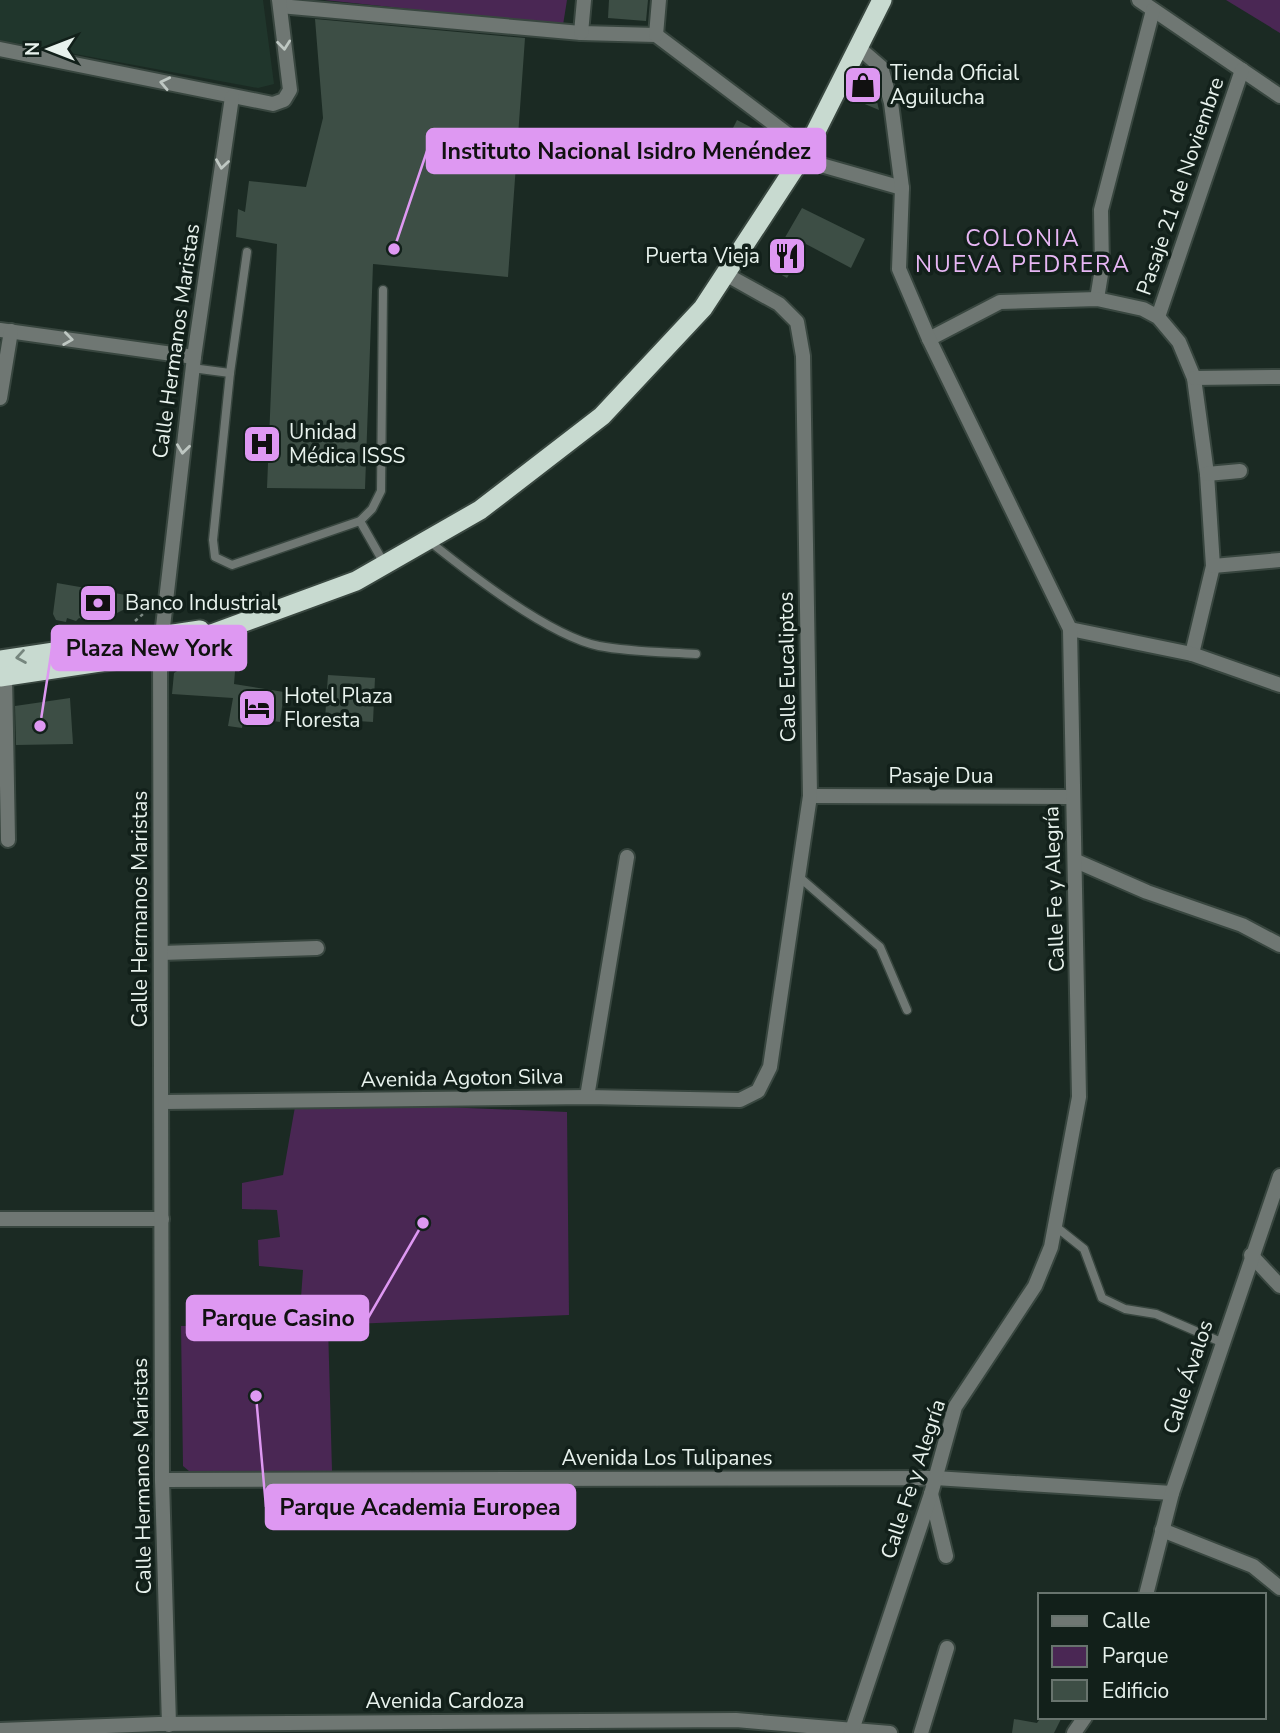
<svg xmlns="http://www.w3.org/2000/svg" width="1280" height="1733" font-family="'Nunito Sans',sans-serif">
	<rect width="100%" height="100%" fill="#1b2a23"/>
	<path fill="#20362c" d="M0 0H263L274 84 258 88 0 40Z"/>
	<g fill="#4a2754">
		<path d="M324 0H567L563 25Z"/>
		<path d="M1226 0H1280V33Z"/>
		<path d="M296 1101 567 1112 569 1315 328 1325 332 1471H189L183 1466 181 1326 299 1325 303 1270 259 1266 258 1240 280 1237 277 1210 242 1209V1183L283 1175Z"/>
	</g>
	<g fill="#3d4e45">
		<path d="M609 0H648L646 21 608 18Z"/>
		<path d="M315 19 525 38 508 277 373 264 365 489 267 488 277 244 236 237 238 209 245 212 249 181 306 187 323 118Z"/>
		<path d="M862 67 870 73 879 110 848 97Z"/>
		<path d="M737 120 770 137 757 161 725 144Z"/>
		<path d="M802 208 865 239 851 268 806 244 787 278 768 267Z"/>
		<path d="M57 583 143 598 141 610 125 609 103 620 92 618 90 621 79 618 76 621 67 618 66 622 56 620 53 614Z"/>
		<path d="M236 659 234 684 284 692 280 722 244 717 242 728 228 726 233 698 172 694 174 673 182 668Z"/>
		<path d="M328 675 375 678 373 722 325 719Z"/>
		<path d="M70 698 73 744 16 745 15 706Z"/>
		<path d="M1041 1717H1062L1054 1733H1012L1014 1719 1037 1723Z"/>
	</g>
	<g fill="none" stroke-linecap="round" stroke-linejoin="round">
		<defs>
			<g id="service">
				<path d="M247 252 230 373 213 540 215 557 232 565 360 521 372 509 381 491 383 290"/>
				<path d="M192 368 230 373"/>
				<path d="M360 521 385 565"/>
				<path d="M429 541C469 573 549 636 599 646 630 652 664 652 696 654"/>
				<path d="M798 876 880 947 907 1010"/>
				<path d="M1055 1226 1084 1249 1102 1298 1125 1309 1156 1314 1221 1342"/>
			</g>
			<g id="minor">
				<path d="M1139 0 1280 96"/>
				<path d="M280 6 581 33 656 35 807 149"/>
				<path d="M581 33 584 0"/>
				<path d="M656 35 659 0"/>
				<path d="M0 49 273 104 284 100 290 90 279 0"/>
				<path d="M800 159 902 188"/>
				<path d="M1097 299 1102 268 1101 210 1153 10"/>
				<path d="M1158 317 1242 70"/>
				<path d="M0 330 194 357"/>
				<path d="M929 339 1000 302 1097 299 1143 309 1158 317 1179 342 1194 378 1207 474 1213 566 1192 654"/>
				<path d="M1194 378 1280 377"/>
				<path d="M0 398 11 331"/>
				<path d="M1207 474 1240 471"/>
				<path d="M1213 566 1280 560"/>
				<path d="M1070 629 1192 654 1280 685"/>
				<path d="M5 676 8 840"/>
				<path d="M810 796 1071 797"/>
				<path d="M1076 861 1147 892 1242 925 1280 945"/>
				<path d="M161 953 317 948"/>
				<path d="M587 1097 627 857"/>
				<path d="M163 1102 587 1097 740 1100 758 1091 770 1067 810 796 803 356 797 322 779 304 727 275"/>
				<path d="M0 1219H162"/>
				<path d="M1251 1255 1280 1286"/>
				<path d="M162 1480 935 1478 1172 1493"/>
				<path d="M931 1494 946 1556"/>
				<path d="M1162 1530 1253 1566 1280 1588"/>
				<path d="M1146 1595 1172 1493 1280 1176"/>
				<path d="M169 1725 162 1480 160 653 194 357 232 97"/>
				<path d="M0 1730 159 1724 736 1720 890 1733"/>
				<path d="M851 1733 931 1494 955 1407 1035 1286 1051 1247 1079 1097 1070 629 929 339 899 269 902 188 891 103 881 67 859 48"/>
				<path d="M921 1733 947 1648"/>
				<path d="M1074 1733 1085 1717"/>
			</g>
			<g id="trunk">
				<path d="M0 660 200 630"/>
				<path d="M0 677 160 653 356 581 480 510 602 416 703 308 807 149 882 0"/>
			</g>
		</defs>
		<use href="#service" stroke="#38463f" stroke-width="11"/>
		<use href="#minor" stroke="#38463f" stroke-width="18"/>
		<use href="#trunk" stroke="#38463f" stroke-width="23"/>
		<path stroke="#7c8983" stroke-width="2.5" stroke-dasharray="3.5 3.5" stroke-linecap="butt" d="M135 621 151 607"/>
		<use href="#service" stroke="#6f7773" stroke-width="8"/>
		<use href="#minor" stroke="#6f7773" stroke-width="14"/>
		<use href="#trunk" stroke="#c8dad0" stroke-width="19"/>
	</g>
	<defs><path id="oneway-chevron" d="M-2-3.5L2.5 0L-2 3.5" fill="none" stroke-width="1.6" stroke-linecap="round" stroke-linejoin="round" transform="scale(1.75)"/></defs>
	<g stroke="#bec7c2">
		<use href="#oneway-chevron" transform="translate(284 45) rotate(84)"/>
		<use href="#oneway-chevron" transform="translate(165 83) rotate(-168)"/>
		<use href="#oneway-chevron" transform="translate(222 164) rotate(98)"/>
		<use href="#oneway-chevron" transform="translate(68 339) rotate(8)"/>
		<use href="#oneway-chevron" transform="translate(183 449) rotate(97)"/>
	</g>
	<use stroke="#76867e" href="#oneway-chevron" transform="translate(21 657) rotate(171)"/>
	<defs>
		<symbol id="shop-square" viewBox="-11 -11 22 22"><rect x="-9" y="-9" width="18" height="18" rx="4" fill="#de98f2" stroke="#12201a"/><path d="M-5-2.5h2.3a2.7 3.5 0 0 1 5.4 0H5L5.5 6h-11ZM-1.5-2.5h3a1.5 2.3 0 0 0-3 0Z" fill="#111"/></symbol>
		<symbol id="restaurant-square" viewBox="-11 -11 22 22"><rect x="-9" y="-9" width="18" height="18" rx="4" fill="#de98f2" stroke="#12201a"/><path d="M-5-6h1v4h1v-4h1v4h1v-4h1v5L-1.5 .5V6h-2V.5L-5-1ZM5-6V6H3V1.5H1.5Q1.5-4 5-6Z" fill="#111"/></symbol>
		<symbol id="hospital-square" viewBox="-11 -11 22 22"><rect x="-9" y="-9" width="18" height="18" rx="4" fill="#de98f2" stroke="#12201a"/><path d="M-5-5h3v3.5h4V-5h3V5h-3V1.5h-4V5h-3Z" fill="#111"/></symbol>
		<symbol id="bank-square" viewBox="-11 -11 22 22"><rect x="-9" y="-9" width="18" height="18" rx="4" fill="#de98f2" stroke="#12201a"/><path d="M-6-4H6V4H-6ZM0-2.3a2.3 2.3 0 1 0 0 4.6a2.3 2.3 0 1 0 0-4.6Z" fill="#111"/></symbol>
		<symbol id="hotel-square" viewBox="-11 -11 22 22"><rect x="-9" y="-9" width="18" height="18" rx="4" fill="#de98f2" stroke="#12201a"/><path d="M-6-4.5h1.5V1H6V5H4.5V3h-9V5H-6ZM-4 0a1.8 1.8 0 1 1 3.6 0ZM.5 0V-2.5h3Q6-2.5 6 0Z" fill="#111"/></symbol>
	</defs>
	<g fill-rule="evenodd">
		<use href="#shop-square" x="841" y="63" width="44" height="44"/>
		<use href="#restaurant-square" x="765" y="234" width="44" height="44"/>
		<use href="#hospital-square" x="240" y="422" width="44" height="44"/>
		<use href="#bank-square" x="76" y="581" width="44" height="44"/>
		<use href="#hotel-square" x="235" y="686" width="44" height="44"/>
	</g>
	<g text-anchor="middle" stroke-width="7" stroke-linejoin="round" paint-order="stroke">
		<g font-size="21" fill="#e8f2ed" stroke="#12201a" text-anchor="start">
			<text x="890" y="80">Tienda Oficial<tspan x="890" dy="24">Aguilucha</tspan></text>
			<text x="760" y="263" text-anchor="end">Puerta Vieja</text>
			<text x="289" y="439">Unidad<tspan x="289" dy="24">Médica ISSS</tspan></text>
			<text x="125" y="610">Banco Industrial</text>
			<text x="284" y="703">Hotel Plaza<tspan x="284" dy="24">Floresta</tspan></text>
		</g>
		<g font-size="21" fill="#e8f2ed" stroke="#12201a">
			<text transform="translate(1180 186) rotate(-71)" y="7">Pasaje 21 de Noviembre</text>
			<text transform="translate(176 341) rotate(-82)" y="7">Calle Hermanos Maristas</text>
			<text transform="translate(787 667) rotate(-91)" y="7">Calle Eucaliptos</text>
			<text x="941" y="783">Pasaje Dua</text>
			<text transform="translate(1054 889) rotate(-92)" y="7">Calle Fe y Alegría</text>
			<text transform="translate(140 909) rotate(-90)" y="7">Calle Hermanos Maristas</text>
			<text transform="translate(462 1078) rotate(-1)" y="7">Avenida Agoton Silva</text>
			<text transform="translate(1188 1377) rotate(-72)" y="7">Calle Ávalos</text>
			<text x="667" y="1465">Avenida Los Tulipanes</text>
			<text transform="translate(142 1476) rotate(-91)" y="7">Calle Hermanos Maristas</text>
			<text transform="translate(913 1479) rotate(-72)" y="7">Calle Fe y Alegría</text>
			<text x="445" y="1708">Avenida Cardoza</text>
		</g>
		<g font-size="23" letter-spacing="2" fill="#e7b6f4" stroke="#12201a">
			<text x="1023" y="246">COLONIA<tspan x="1023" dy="26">NUEVA PEDRERA</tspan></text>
		</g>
	</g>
	<path fill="none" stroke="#de98f2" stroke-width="2.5" d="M394 249L427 151M40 726L52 648M423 1223L368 1318M256 1396L266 1507"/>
	<g fill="#de98f2" stroke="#12201a" stroke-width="2.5">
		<circle cx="394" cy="249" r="7"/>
		<circle cx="40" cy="726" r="7"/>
		<circle cx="423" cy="1223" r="7"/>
		<circle cx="256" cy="1396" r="7"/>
	</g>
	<g fill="#de98f2" stroke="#de98f2" stroke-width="2.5">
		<rect x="427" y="129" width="398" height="44" rx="7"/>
		<rect x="52" y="626" width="194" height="44" rx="7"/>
		<rect x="187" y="1296" width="181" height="44" rx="7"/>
		<rect x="266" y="1485" width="309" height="44" rx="7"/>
	</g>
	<g font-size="23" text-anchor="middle" font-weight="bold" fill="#111">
		<text x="626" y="159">Instituto Nacional Isidro Menéndez</text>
		<text x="149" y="656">Plaza New York</text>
		<text x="278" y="1326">Parque Casino</text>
		<text x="420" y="1515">Parque Academia Europea</text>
	</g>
	<rect x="1038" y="1593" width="228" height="126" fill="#12201a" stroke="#68746e" stroke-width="2"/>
	<rect x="1052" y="1616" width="35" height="10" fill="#6f7773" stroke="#68746e" stroke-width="2"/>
	<text x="1102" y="1628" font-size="21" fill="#e8f2ed">Calle</text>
	<rect x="1052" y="1646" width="35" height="21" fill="#4a2754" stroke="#68746e" stroke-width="2"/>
	<text x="1102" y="1663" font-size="21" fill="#e8f2ed">Parque</text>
	<rect x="1052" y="1680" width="35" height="21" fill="#3d4e45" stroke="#68746e" stroke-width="2"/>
	<text x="1102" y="1698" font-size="21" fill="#e8f2ed">Edificio</text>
	<g transform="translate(49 49) rotate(270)" stroke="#12201a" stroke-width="5" paint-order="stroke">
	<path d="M0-5L12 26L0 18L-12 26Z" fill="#e8f2ed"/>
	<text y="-10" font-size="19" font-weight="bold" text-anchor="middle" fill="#e8f2ed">N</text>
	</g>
</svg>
